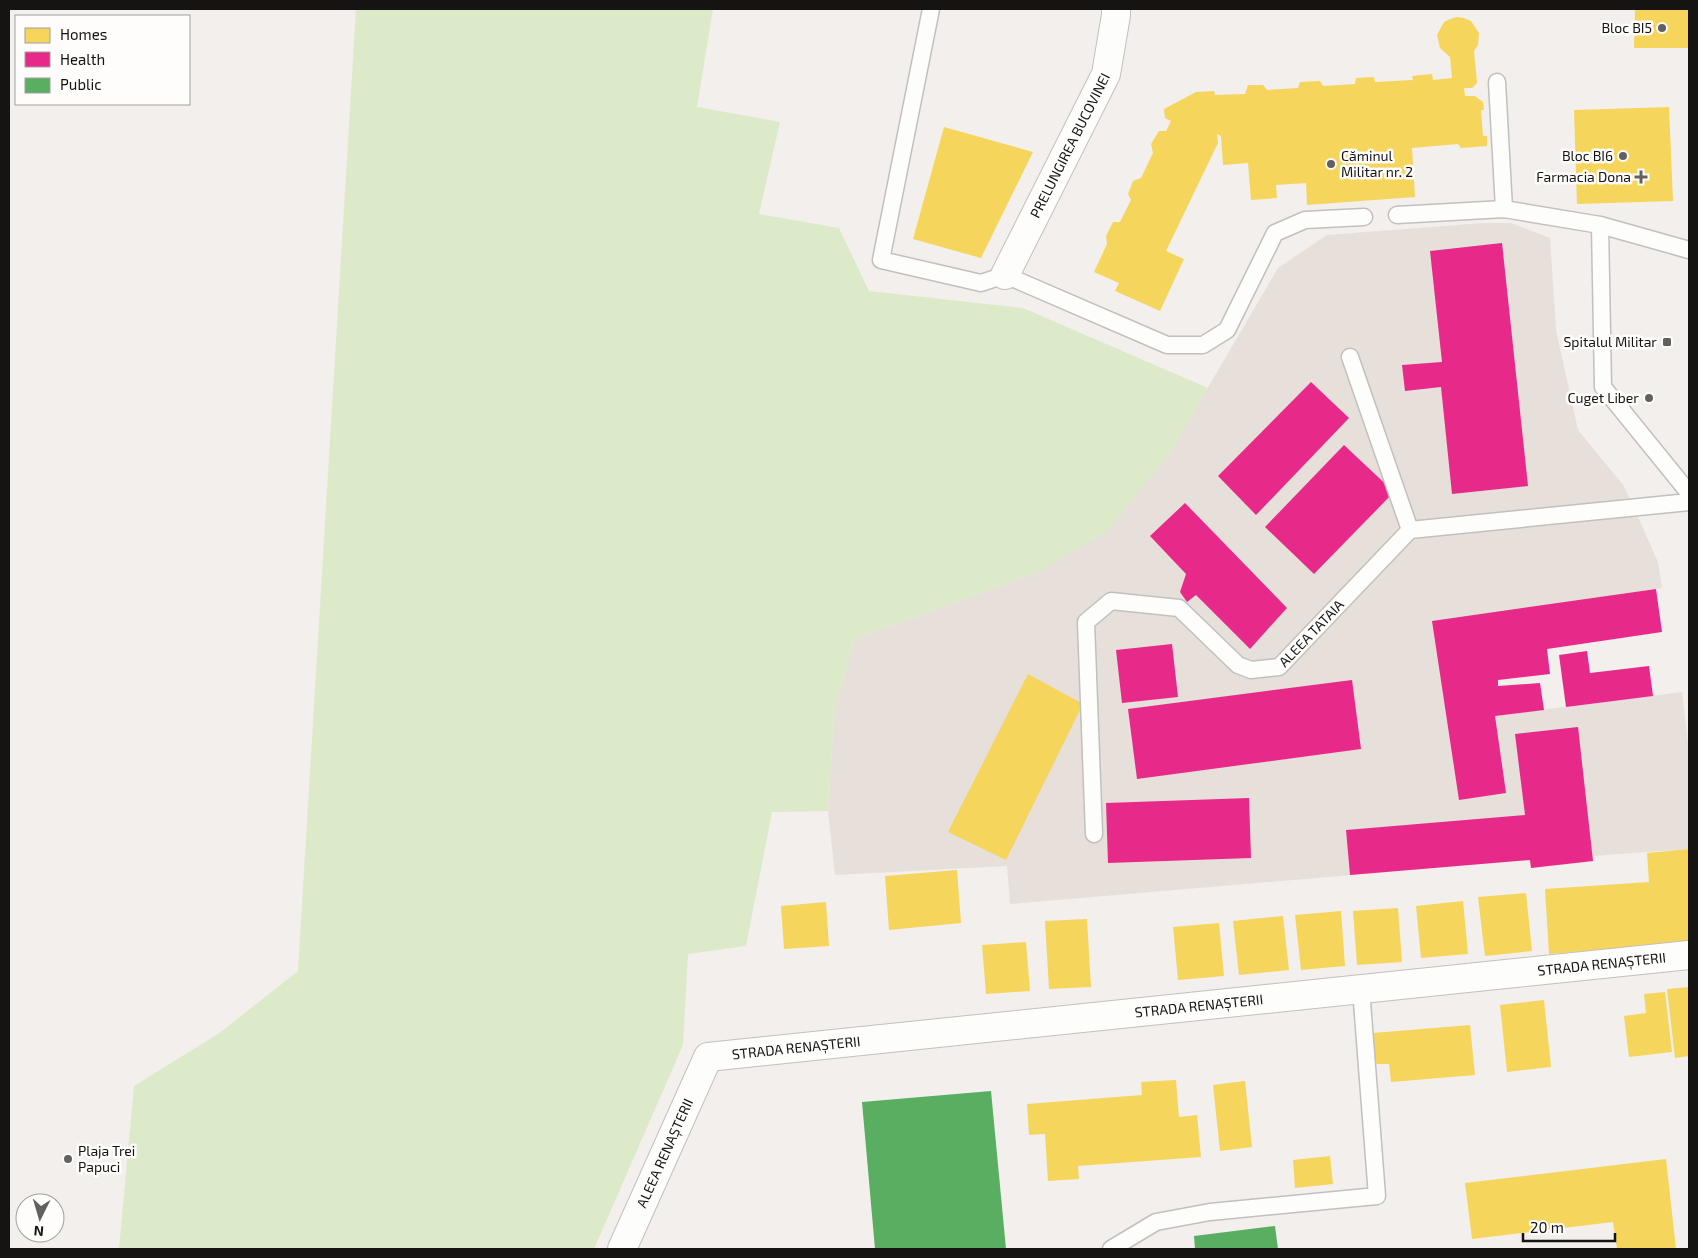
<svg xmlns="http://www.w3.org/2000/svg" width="1698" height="1258" font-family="'Exo 2',sans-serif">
	<rect width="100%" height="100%" fill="#f2efed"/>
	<path fill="#e7dfda" d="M1483 223H1511L1550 238 1556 330 1578 430 1624 486 1658 562 1662 588 1480 615 1495 716 1682 692 1689 752V849L1593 856V861L1531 868 1529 860 1010 904 1007 866 835 875 828 811 834 714 854 639 1038 572 1169 454 1278 268 1327 235Z"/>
	<path fill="#dceaca" d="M356 9H713L697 107 780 122 759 214 839 228 869 291 1023 308 1208 388 1169 454 1107 531 1038 572 854 639 834 714 828 811 772 812 746 946 688 954 683 1045 594 1249H119L134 1086 218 1034 298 971Z"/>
	<g fill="#f6d55c">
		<path d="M1635 9H1689V48H1634Z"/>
		<path d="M1457 17 1464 18 1471 21 1479 33 1478 45 1474 51 1477 83 1472 88H1464L1465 96H1475L1483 102 1484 110H1481L1483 136H1487V146L1461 148 1458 144 1412 148 1415 197 1307 205 1306 183 1276 185 1277 198 1251 200 1248 163 1223 165 1221 136 1217 134 1218 143 1166 251 1184 259 1160 311 1115 291 1119 283 1094 272 1107 244 1106 236 1113 222H1120L1131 200 1128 194 1133 181 1141 178 1153 153 1151 144 1159 131H1166L1171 121 1165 118 1164 109 1196 92 1214 91 1215 95 1245 94 1248 85H1263L1267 90 1298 88 1300 82 1320 81 1323 86 1355 84 1356 78 1374 77 1375 82 1413 80 1412 76 1432 74 1433 80 1452 78 1450 57 1440 48 1437 35 1444 22 1450 19Z"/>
		<path d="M1669 107 1673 201 1577 204 1574 110Z"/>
		<path d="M944 127 1033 152 981 258 913 239Z"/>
		<path d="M1028 674 1083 704 1006 860 948 832Z"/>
		<path d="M1689 849V943L1549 954 1545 889 1649 882 1647 853Z"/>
		<path d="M957 870 961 923 889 930 885 876Z"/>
		<path d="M1526 893 1532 951 1485 956 1478 897Z"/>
		<path d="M1463 901 1468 954 1421 958 1416 906Z"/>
		<path d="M826 902 829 946 784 949 781 906Z"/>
		<path d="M1398 908 1402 962 1357 965 1353 911Z"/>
		<path d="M1341 911 1345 966 1301 970 1295 915Z"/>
		<path d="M1283 916 1289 970 1239 975 1233 921Z"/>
		<path d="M1087 919 1091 987 1049 989 1045 921Z"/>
		<path d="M1219 923 1224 976 1178 980 1173 927Z"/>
		<path d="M1026 942 1030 991 986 994 982 945Z"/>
		<path d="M1689 987V1056L1675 1058 1667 989Z"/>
		<path d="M1665 992 1672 1052 1629 1057 1624 1016 1646 1013 1644 994Z"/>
		<path d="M1544 1000 1551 1067 1507 1072 1500 1005Z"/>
		<path d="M1470 1025 1475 1075 1391 1082 1389 1064H1375L1373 1033Z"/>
		<path d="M1176 1080 1179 1117 1197 1115 1201 1157 1078 1166 1079 1179 1048 1181 1045 1134 1029 1135 1027 1104 1142 1095 1141 1082Z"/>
		<path d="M1245 1081 1252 1147 1220 1151 1213 1085Z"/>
		<path d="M1330 1156 1333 1184 1295 1188 1293 1160Z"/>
		<path d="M1666 1159 1676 1249H1617L1613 1222 1472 1239 1465 1183Z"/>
	</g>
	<g fill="#e7298a">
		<path d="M1502 243 1528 486 1452 494 1441 387 1405 391 1402 365 1442 362 1430 251Z"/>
		<path d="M1311 382 1349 418 1256 515 1218 476Z"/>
		<path d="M1344 445 1394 492 1314 574 1265 527Z"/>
		<path d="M1185 503 1287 608 1250 649 1196 595 1187 602 1180 592 1186 574 1150 536Z"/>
		<path d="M1656 589 1662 632 1547 649 1550 674 1498 680V686L1540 683 1544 710 1495 716 1506 793 1459 800 1432 621Z"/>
		<path d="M1172 644 1178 697 1122 703 1116 650Z"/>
		<path d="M1587 651 1590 673 1649 666 1653 696 1566 707 1559 655Z"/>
		<path d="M1352 680 1361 749 1137 779 1128 709Z"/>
		<path d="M1578 727 1593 861 1531 868 1530 860 1350 875 1346 830 1525 815 1515 734Z"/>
		<path d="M1249 798 1251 858 1108 863 1106 803Z"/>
	</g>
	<g fill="#5aae61">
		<path d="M991 1091 1006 1249H875L862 1102Z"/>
		<path d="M1275 1226 1278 1249H1195L1194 1236Z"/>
	</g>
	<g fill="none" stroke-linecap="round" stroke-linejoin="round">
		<defs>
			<g id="lane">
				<path d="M931 9 881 260 981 283 1005 275 1167 345H1203L1227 330 1275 233 1305 220 1364 217"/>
				<path d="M1497 82 1504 209"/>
				<path d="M1397 215 1504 209 1600 225"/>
				<path d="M1689 250 1600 225 1603 387 1689 493"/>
				<path d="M1350 357 1410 530"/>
				<path id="s1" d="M1094 834 1086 622 1111 601 1179 608 1238 665 1251 670 1279 667 1410 530 1689 502"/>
				<path d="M1111 1249 1156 1222 1210 1212 1377 1196 1361 989"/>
			</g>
			<g id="street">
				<path id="s2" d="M1005 275 1106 74 1116 15V9"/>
				<path id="s3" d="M622 1249 708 1057 1689 955"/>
			</g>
		</defs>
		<use href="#lane" stroke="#c2c0bf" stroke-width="19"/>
		<use href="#street" stroke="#c2c0bf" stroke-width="30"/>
		<use href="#lane" stroke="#fdfdfc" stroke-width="16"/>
		<use href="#street" stroke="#fdfdfc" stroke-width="28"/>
	</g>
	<g fill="#63615f" stroke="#fffdfb" stroke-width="2">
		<circle cx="1662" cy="28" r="5"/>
		<circle cx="1623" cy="156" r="5"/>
		<circle cx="1331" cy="164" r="5"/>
		<path d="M1638.5 169.5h5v5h5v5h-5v5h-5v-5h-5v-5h5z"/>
		<rect x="1662" y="337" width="10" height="10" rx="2.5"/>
		<circle cx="1649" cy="398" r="5"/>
		<circle cx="68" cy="1159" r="5"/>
	</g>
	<g text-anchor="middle" stroke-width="5" stroke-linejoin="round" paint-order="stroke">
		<g font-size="14" fill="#161413" stroke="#fffdfb" text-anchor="end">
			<text x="1652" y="33">Bloc BI5</text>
			<text x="1341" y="161" text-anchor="start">Căminul<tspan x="1341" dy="16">Militar nr. 2</tspan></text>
			<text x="1613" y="161">Bloc BI6</text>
			<text x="1631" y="182">Farmacia Dona</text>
			<text x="1657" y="347">Spitalul Militar</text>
			<text x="1639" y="403">Cuget Liber</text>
			<text x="78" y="1156" text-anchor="start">Plaja Trei<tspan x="78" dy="16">Papuci</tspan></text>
		</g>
		<g font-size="14" fill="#161413" stroke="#fffdfb">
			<text dy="5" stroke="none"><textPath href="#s2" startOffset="145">PRELUNGIREA BUCOVINEI</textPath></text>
			<text dy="5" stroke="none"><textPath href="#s1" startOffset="484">ALEEA TATAIA</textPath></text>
			<text dy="5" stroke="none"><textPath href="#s3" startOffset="1109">STRADA RENAȘTERII</textPath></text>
			<text dy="5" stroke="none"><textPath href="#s3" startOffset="704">STRADA RENAȘTERII</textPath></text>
			<text dy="5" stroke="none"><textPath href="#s3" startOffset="299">STRADA RENAȘTERII</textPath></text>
			<text dy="5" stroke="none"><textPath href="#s3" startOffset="105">ALEEA RENAȘTERII</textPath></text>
		</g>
	</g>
	<rect width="1698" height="1258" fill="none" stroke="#161413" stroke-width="20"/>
	<rect x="15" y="15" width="175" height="90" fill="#fffdfb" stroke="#a2a09e"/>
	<rect x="25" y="28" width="25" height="15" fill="#f6d55c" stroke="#a2a09e"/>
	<text x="60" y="40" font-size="15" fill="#161413">Homes</text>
	<rect x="25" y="52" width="25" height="15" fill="#e7298a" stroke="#a2a09e"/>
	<text x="60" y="65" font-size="15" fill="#161413">Health</text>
	<rect x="25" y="78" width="25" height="15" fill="#5aae61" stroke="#a2a09e"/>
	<text x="60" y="90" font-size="15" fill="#161413">Public</text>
	<g transform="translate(40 1218) rotate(185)"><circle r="24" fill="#fffdfb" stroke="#a2a09e"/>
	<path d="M0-4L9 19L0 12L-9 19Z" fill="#63615f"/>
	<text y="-8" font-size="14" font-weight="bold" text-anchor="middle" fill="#161413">N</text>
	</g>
	<path d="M1523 1233v8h92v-8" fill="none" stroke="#161413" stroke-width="2.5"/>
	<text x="1530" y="1233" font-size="15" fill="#161413" stroke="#fffdfb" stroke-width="4" paint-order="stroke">20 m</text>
</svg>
